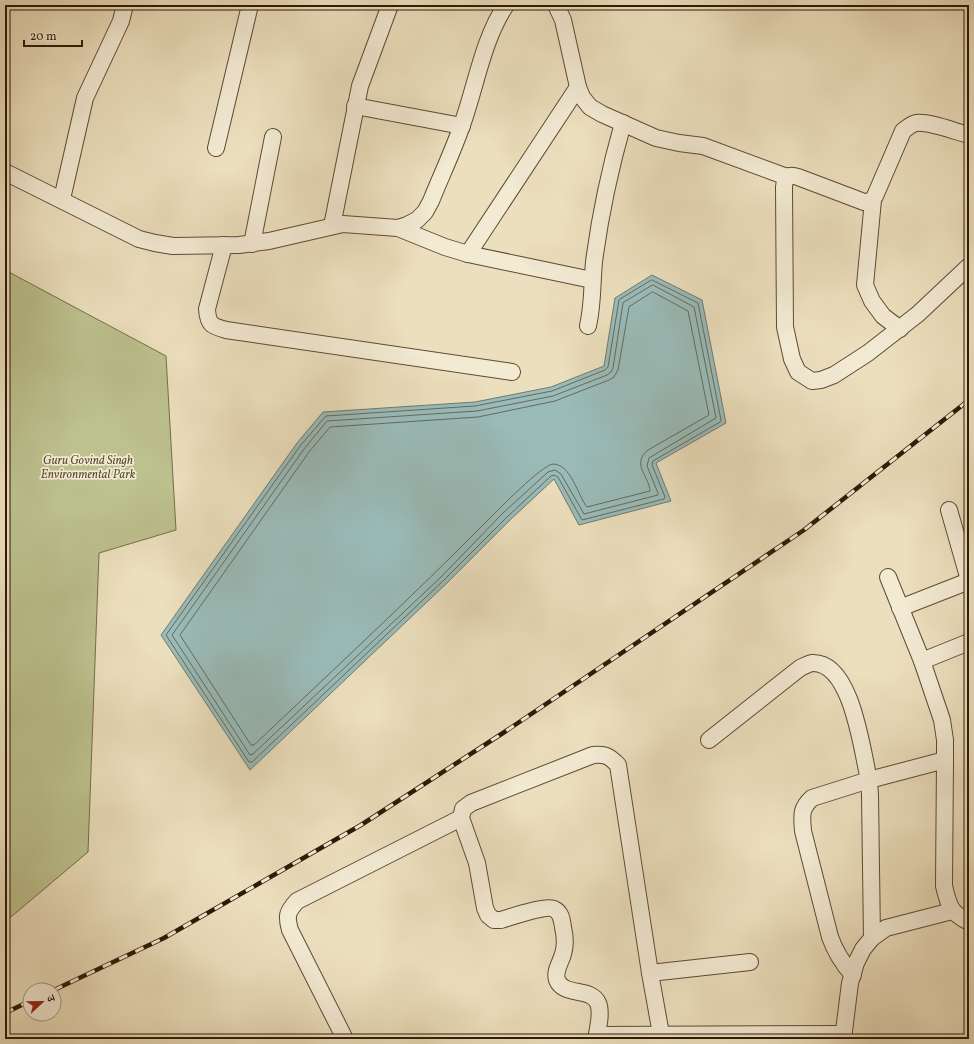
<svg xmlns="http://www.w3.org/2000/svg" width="974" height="1044" font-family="Vollkorn,'Noto Serif Devanagari',serif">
	<rect width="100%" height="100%" fill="#ecdfbd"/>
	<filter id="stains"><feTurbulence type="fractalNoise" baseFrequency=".005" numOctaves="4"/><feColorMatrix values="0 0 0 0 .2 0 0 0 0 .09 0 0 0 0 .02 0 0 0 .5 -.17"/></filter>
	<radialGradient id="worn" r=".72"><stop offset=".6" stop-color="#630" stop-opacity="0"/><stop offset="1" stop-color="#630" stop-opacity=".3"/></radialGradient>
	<path fill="#bcc18e" stroke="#746d4a" d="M5 270 166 356 176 530 99 553 88 852 5 922Z"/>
	<path fill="#9abbb8" stroke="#6e7a71" d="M652 275 702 300 726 423 656 463 671 501 579 525 554 479 510 520 447 583 250 770 161 635 297 443 323 412 475 402 551 387 604 366 615 298Z"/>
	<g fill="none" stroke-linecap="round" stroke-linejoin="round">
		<g stroke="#646a5f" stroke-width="1">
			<path d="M652 280 698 303 721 420 720 422 653 461 652 465 665 497 664 499 582 520 558 477 554 475 551 476 507 517 444 580 252 762H249L166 635 300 446 326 416 475 406 552 391 605 370 608 367 619 300Z"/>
			<path d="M653 285 694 307 716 418 649 458 647 466 658 493V495L584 514 561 474 555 470 548 472 503 513 441 577 253 754 250 755 172 635 304 449 327 421 477 411 553 396 607 375 611 372 613 368 623 303Z"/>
			<path d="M653 292 688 311 709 415 648 450C631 464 649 476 650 491L587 507C578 496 571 464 553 464 542 465 499 509 489 519 413 596 333 670 254 745H251L180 635 309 452 330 427 478 417 555 401 609 380 614 377 618 370 629 307Z"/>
		</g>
		<defs>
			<g id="street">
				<path d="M556 5 563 20 578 87 582 97 590 107 602 114 656 138 679 143 703 146 787 177"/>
				<path d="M355 106 462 126"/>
				<path d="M969 135C956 132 929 121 916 123 911 124 907 128 903 131L875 196C872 201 869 202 864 202L798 177C789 174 785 176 784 187L785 327 792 359 798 372 812 381 821 380 834 375 868 353 918 314 969 266"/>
				<path d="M216 148 250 5"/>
				<path d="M5 172 139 239 155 243 173 246 239 245 269 241 343 224 398 228 407 225 417 220 425 212 431 201C441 176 453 151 462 125 476 86 483 39 506 5"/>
				<path d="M62 199 85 98 121 21 125 5"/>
				<path d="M873 200 865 285 872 301 883 316 900 329"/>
				<path d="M332 226 360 86 390 5"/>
				<path d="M398 228 445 247 468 254 592 280"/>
				<path d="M252 244 273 137"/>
				<path d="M224 245 207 309C208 325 212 326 226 330L512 372"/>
				<path d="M468 254 578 87"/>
				<path d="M588 326C593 304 592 283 594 262 600 215 610 169 623 123"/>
				<path d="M949 510 969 580"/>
				<path d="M888 577 922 661"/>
				<path d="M900 608 969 581"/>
				<path d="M709 740 800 668C804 666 808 664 812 663 852 661 862 751 869 780L812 798C800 809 802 816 803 831L830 937C835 951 842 963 853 975"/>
				<path d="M945 760 944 886C949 907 950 912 969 922"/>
				<path d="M872 938 870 795 869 780 945 760V740L942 720 922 661 969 642"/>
				<path d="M650 973 661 1034"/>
				<path d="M597 1035 844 1034"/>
				<path d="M345 1039 290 930C286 916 287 912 297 901L461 818"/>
				<path d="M596 1039C598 1029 602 1012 598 1003 591 987 564 997 557 980 554 971 561 962 563 954 566 945 565 936 563 927 562 920 561 912 554 909 546 905 511 917 501 920H494L488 915 485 908 477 863 461 818 463 809 471 803 593 755C606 754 609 756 618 765L650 973 750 962"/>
				<path d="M843 1039 850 983 856 963 863 949 872 938 886 928 952 911"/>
			</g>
		</defs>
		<use href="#street" stroke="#5d4a34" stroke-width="18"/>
		<use href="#street" stroke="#f3ead4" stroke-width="16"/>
		<defs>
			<g id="rail">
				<path d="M54 990 164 938 361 825 503 733 804 530 969 400"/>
				<path d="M5 1013 30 1001"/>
			</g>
		</defs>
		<use href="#rail" stroke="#2d1906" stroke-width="4.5"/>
		<use href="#rail" stroke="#f3ead4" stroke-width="3" stroke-dasharray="9" stroke-linecap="butt"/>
	</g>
	<g text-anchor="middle" stroke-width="3.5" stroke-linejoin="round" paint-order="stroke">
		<g font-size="12" font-style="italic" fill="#584b2f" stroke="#f3ead4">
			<text x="88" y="464">Guru Govind Singh<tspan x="88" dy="14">Environmental Park</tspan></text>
		</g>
	</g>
	<rect width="974" height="1044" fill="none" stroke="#ecdfbd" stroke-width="20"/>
	<rect x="6" y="6" width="962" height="1032" fill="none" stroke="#2d1906" stroke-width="2"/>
	<rect x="10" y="10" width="954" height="1024" fill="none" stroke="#2d1906"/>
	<g transform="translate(42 1002) rotate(68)"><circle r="19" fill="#f3ead4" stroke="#a49682"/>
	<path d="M0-3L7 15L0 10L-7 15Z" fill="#8f2418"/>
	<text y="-6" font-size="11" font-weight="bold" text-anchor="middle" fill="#2d1906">उ</text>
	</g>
	<path d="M24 40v6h58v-6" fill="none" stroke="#2d1906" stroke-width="2"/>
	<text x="30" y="40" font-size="12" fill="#2d1906" stroke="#f3ead4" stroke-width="3" paint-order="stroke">20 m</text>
	<rect width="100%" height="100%" filter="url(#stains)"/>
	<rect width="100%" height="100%" fill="url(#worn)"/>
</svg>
